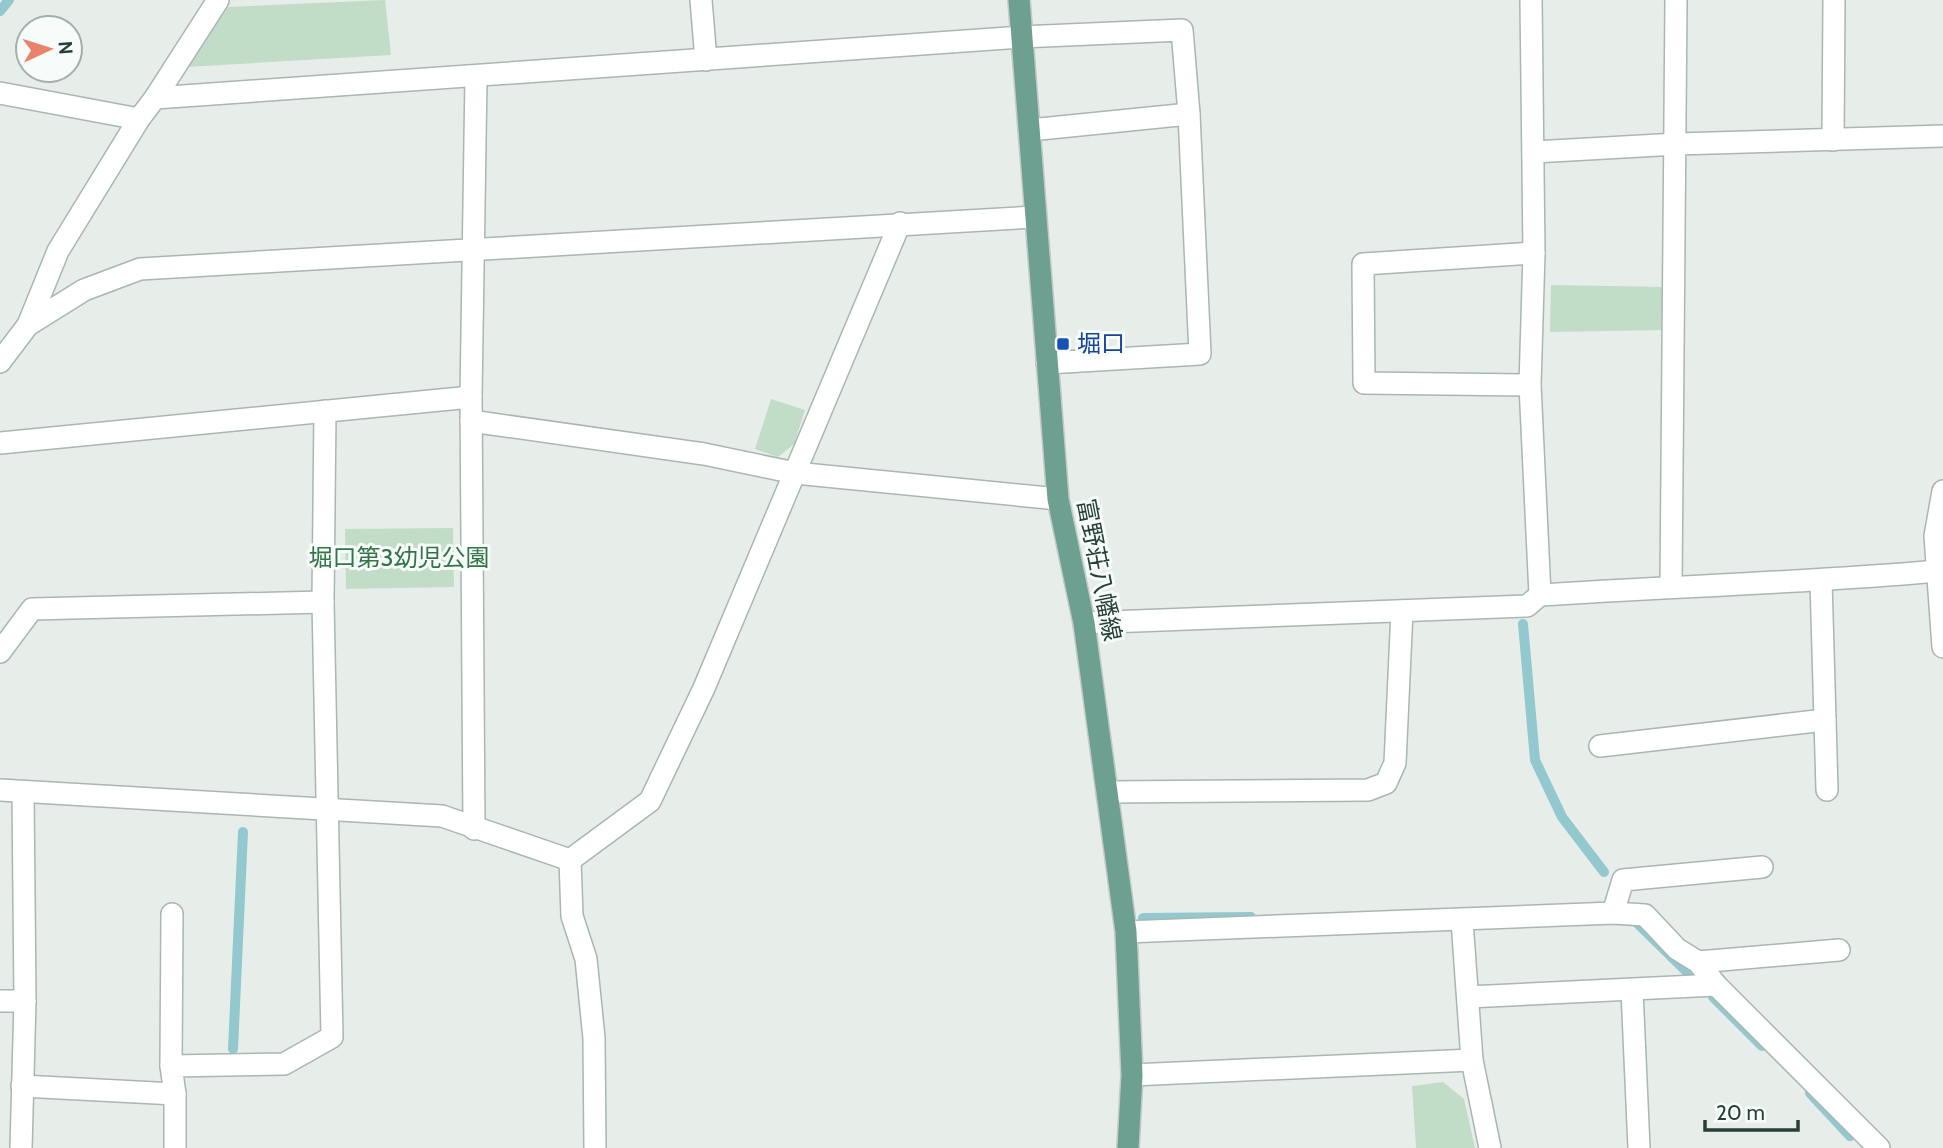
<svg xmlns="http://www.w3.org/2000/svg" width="1943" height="1148" font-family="Cabin,'Noto Sans JP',sans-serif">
	<rect width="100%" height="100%" fill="#e7eeea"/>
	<g fill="#c1ddc8">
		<path d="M385 0 391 55 186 67 228 7Z"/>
		<path d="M1551 285 1667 287 1668 330 1550 332Z"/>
		<path d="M771 399 805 410 794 444 778 457 755 449Z"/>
		<path d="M453 528 454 587 346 589 345 529Z"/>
		<path d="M1443 1082 1464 1099 1475 1148H1416L1412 1086Z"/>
	</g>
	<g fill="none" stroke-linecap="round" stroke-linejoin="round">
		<g stroke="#93c8cf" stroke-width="10">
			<path d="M0 11 9 0"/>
			<path d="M1523 624 1535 760 1562 817 1604 872"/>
			<path d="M1143 918 1251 917"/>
			<path d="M1637 923 1688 973"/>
			<path d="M1713 997 1762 1046"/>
			<path d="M233 1049 243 832"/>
			<path d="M1810 1093 1850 1136"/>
		</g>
		<defs>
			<g id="minor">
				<path d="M701 0 706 60"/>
				<path d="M1531 0 1534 253 1530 385 1540 595"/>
				<path d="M0 93 139 119"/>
				<path d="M155 98 218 0"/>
				<path d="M1030 130 1189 114"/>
				<path d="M1833 140 1834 0"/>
				<path d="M1534 152 1677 144 1943 136"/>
				<path d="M28 325 58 251 139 119 155 98 1021 37 1182 30 1189 114 1200 354 1047 363"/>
				<path d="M0 362 28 325 84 290 140 269 1035 217"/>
				<path d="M1530 385 1364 383 1363 264 1534 253"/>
				<path d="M471 421 704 454 795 473 1058 499"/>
				<path d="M0 443 471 397"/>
				<path d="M1943 491 1935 536 1943 647"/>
				<path d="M1821 581 1827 790"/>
				<path d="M1671 586 1676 0"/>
				<path d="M1084 623 1527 606 1540 595C1673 586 1806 583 1938 571"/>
				<path d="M0 652 32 609 323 602"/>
				<path d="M1600 746 1825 720"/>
				<path d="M0 790 442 816 570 860 650 801 704 688 900 223"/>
				<path d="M1107 792 1368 790 1386 783 1395 763 1402 611"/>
				<path d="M474 829 471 397 476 77"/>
				<path d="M570 860 572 916 586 959 594 1038 595 1148"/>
				<path d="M1613 913 1623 880 1762 867"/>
				<path d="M1462 921 1472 1060 1490 1148"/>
				<path d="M1126 932 1613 913 1645 915 1677 949 1698 962 1716 985 1879 1148"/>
				<path d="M1698 962 1839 950"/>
				<path d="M1632 990 1639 1148"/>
				<path d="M1468 997 1716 985"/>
				<path d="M0 1001H25"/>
				<path d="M171 1066 172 914"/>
				<path d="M1132 1075 1472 1060"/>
				<path d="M22 1086 175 1094"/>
				<path d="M21 1148 25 1001 23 793"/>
				<path d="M175 1148V1094L171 1066 284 1064 332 1037 323 602 325 411"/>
			</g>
			<path id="major" d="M1019 0 1058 499 1084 623 1126 932 1132 1075 1128 1148"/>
		</defs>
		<use href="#minor" stroke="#a9b6b1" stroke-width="24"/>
		<use href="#major" stroke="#c2cac7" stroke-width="24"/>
		<use href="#minor" stroke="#fff" stroke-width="21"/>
		<use href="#major" stroke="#6ea091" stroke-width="21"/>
	</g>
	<rect fill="#1a4fb4" stroke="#f7fbf9" stroke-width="2.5" x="1056" y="337" width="14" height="14" rx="3.5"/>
	<g text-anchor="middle" stroke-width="6" stroke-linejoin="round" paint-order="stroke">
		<g font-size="24" fill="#164399" stroke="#f7fbf9" text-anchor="start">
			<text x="1077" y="352">堀口</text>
		</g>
		<g font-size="24" fill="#337449" stroke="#f7fbf9">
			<text x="399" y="566">堀口第3幼児公園</text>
		</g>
		<g font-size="24" fill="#264038" stroke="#f7fbf9">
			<text transform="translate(1099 570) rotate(79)" y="8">富野荘八幡線</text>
		</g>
	</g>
	<g transform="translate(49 49) rotate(86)"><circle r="33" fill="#f7fbf9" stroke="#a3b0ac" stroke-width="2"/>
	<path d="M0-5L12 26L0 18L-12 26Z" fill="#e9836a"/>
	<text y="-10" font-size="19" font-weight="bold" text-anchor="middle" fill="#264038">N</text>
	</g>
	<path d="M1705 1120v10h93v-10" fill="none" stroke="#264038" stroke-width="3.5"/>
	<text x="1716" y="1120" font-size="21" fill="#264038" stroke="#f7fbf9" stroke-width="5" paint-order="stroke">20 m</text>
</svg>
